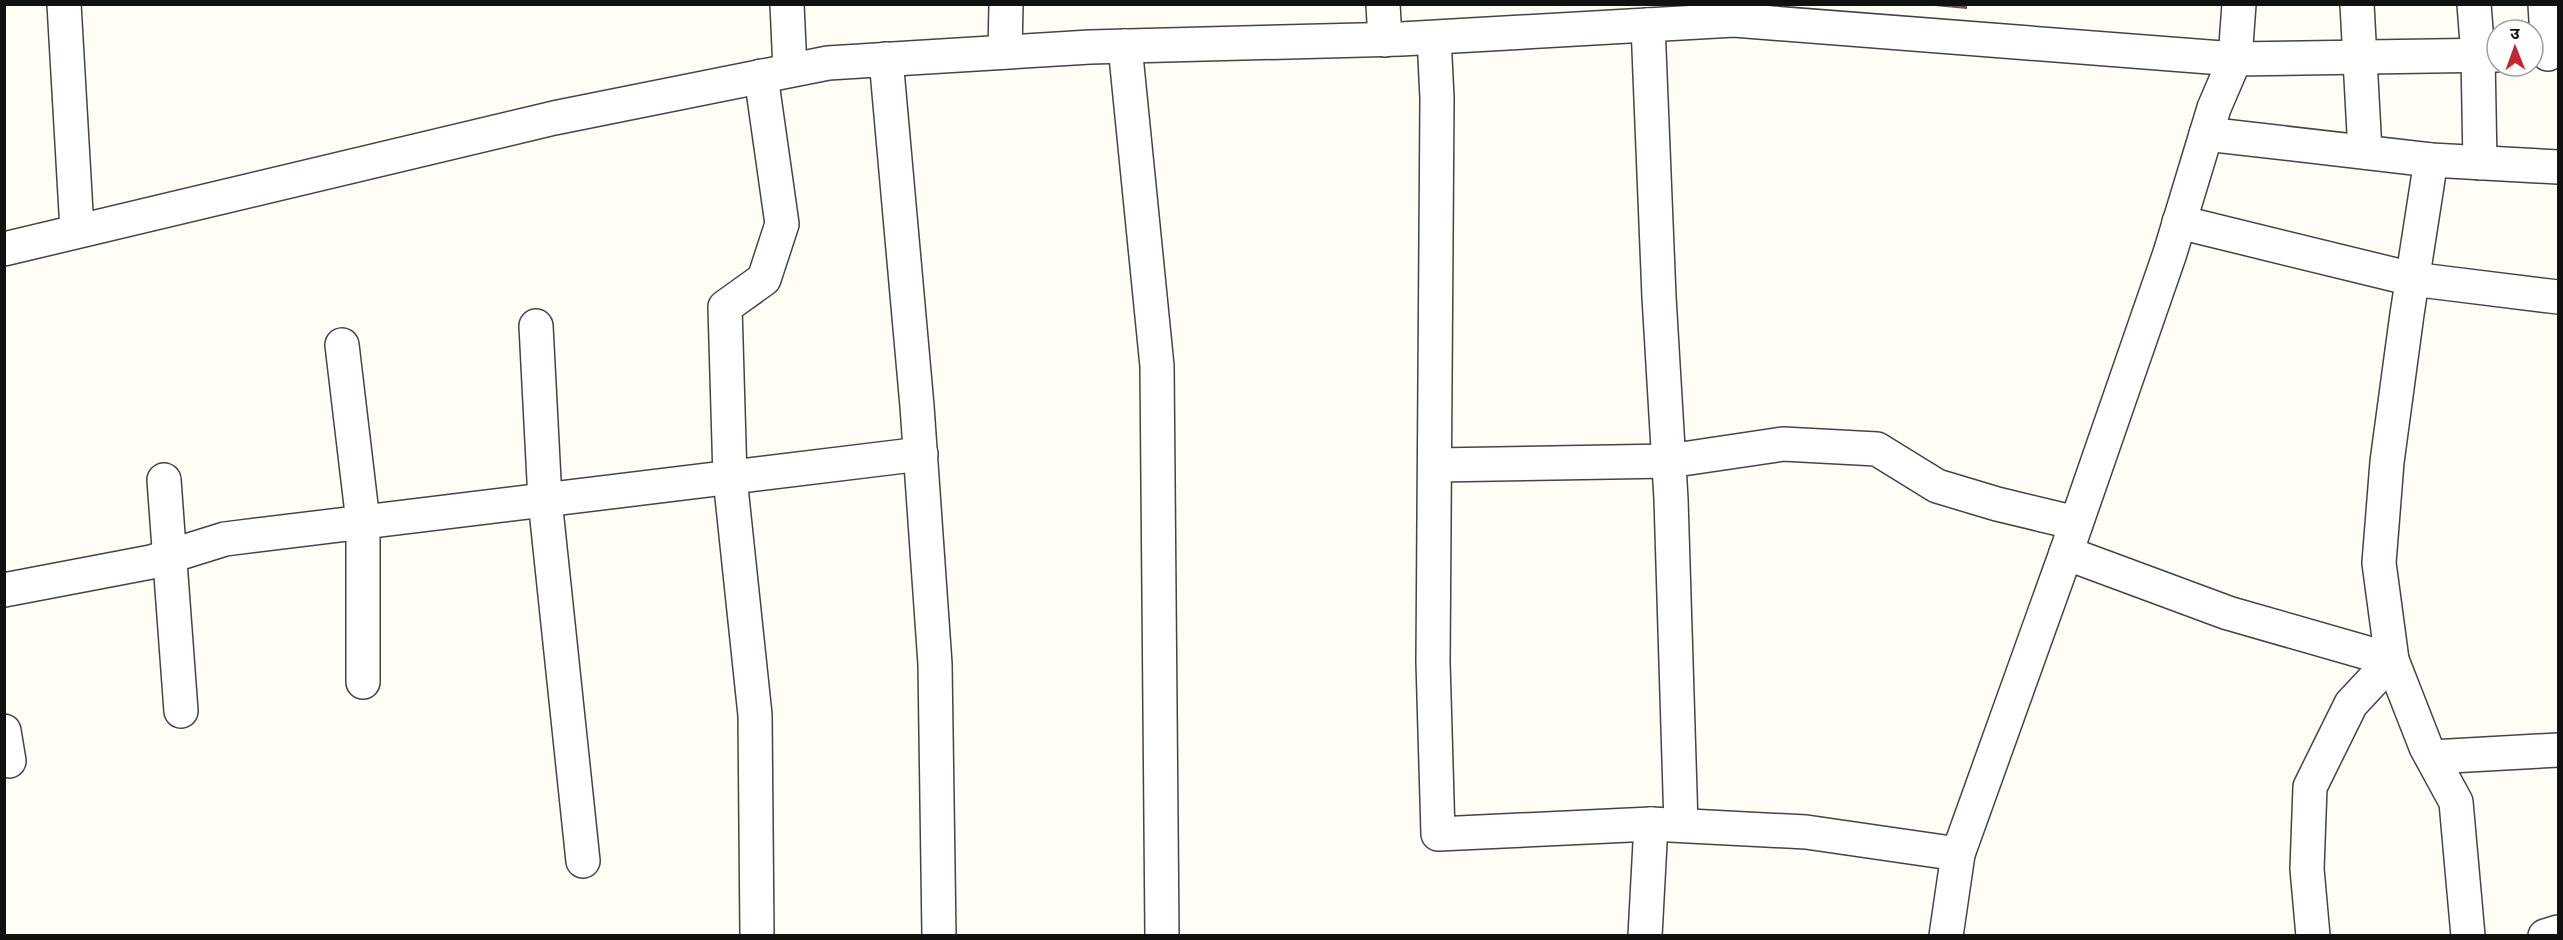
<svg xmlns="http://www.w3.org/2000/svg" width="2563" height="940" font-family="'Crimson Pro','Noto Sans Devanagari',serif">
	<defs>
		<pattern id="building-back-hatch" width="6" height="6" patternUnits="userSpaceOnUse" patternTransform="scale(1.5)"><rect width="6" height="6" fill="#5a524d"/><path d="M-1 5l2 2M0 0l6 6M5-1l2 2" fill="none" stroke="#6d6662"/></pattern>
	</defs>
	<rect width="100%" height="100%" fill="#fffdf5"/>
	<path fill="url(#building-back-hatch)" d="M1935 4H1967V9L1935 6Z"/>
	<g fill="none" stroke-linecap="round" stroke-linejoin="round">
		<defs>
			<g id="minor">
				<path d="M64 4 77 230"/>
				<path d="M787 4 790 70"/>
				<path d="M1383 4 1385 40"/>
				<path d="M2357 4 2365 152"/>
				<path d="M2474 4 2478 56 2480 163"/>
				<path d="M2545 4 2548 54"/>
				<path d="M1648 25 1659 297 1671 499 1681 825"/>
				<path d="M1434 38 1437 98 1433 662 1438 834 1651 824 1806 832 1958 854"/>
				<path d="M1125 46 1157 366 1162 936"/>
				<path d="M1005 52 1006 4"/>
				<path d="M886 59 917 406 935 664 939 936"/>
				<path d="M2206 134 2431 160 2558 167"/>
				<path d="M2431 160 2407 314 2387 462 2379 563 2392 660 2426 747 2456 802 2468 936"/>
				<path d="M2179 222 2412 279 2558 297"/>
				<path d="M4 249 554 118 828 63 1090 47 1401 39 1734 20 2235 59 2497 55"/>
				<path d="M536 326 545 500 583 861"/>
				<path d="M342 345 363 522V682"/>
				<path d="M1436 465 1669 461 1783 444 1877 449 1937 486 1997 504 2076 523"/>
				<path d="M164 480 181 711"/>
				<path d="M2066 553 2228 613 2392 660 2351 704 2310 787 2307 869 2313 936"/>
				<path d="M4 590 151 562 225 539 921 454"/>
				<path d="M4 731 9 761"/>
				<path d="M2432 757 2558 750"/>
				<path d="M757 936 755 715 730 478 725 307 764 279 782 224 761 76"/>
				<path d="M1645 936 1651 824"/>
				<path d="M1946 936 1958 854 2066 553 2170 253 2214 108 2235 59 2239 4"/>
				<path d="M2545 936 2558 932"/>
			</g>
		</defs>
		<use href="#minor" stroke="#444" stroke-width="36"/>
		<use href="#minor" stroke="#fff" stroke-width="33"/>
	</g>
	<rect width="2563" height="940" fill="none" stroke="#111111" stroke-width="12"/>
	<g transform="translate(2515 48) rotate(359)"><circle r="28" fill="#ffffff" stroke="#a0a0a0" stroke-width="1.5"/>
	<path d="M0-4.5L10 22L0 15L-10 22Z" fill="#c4262e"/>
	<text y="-9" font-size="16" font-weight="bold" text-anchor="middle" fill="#111111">उ</text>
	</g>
</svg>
